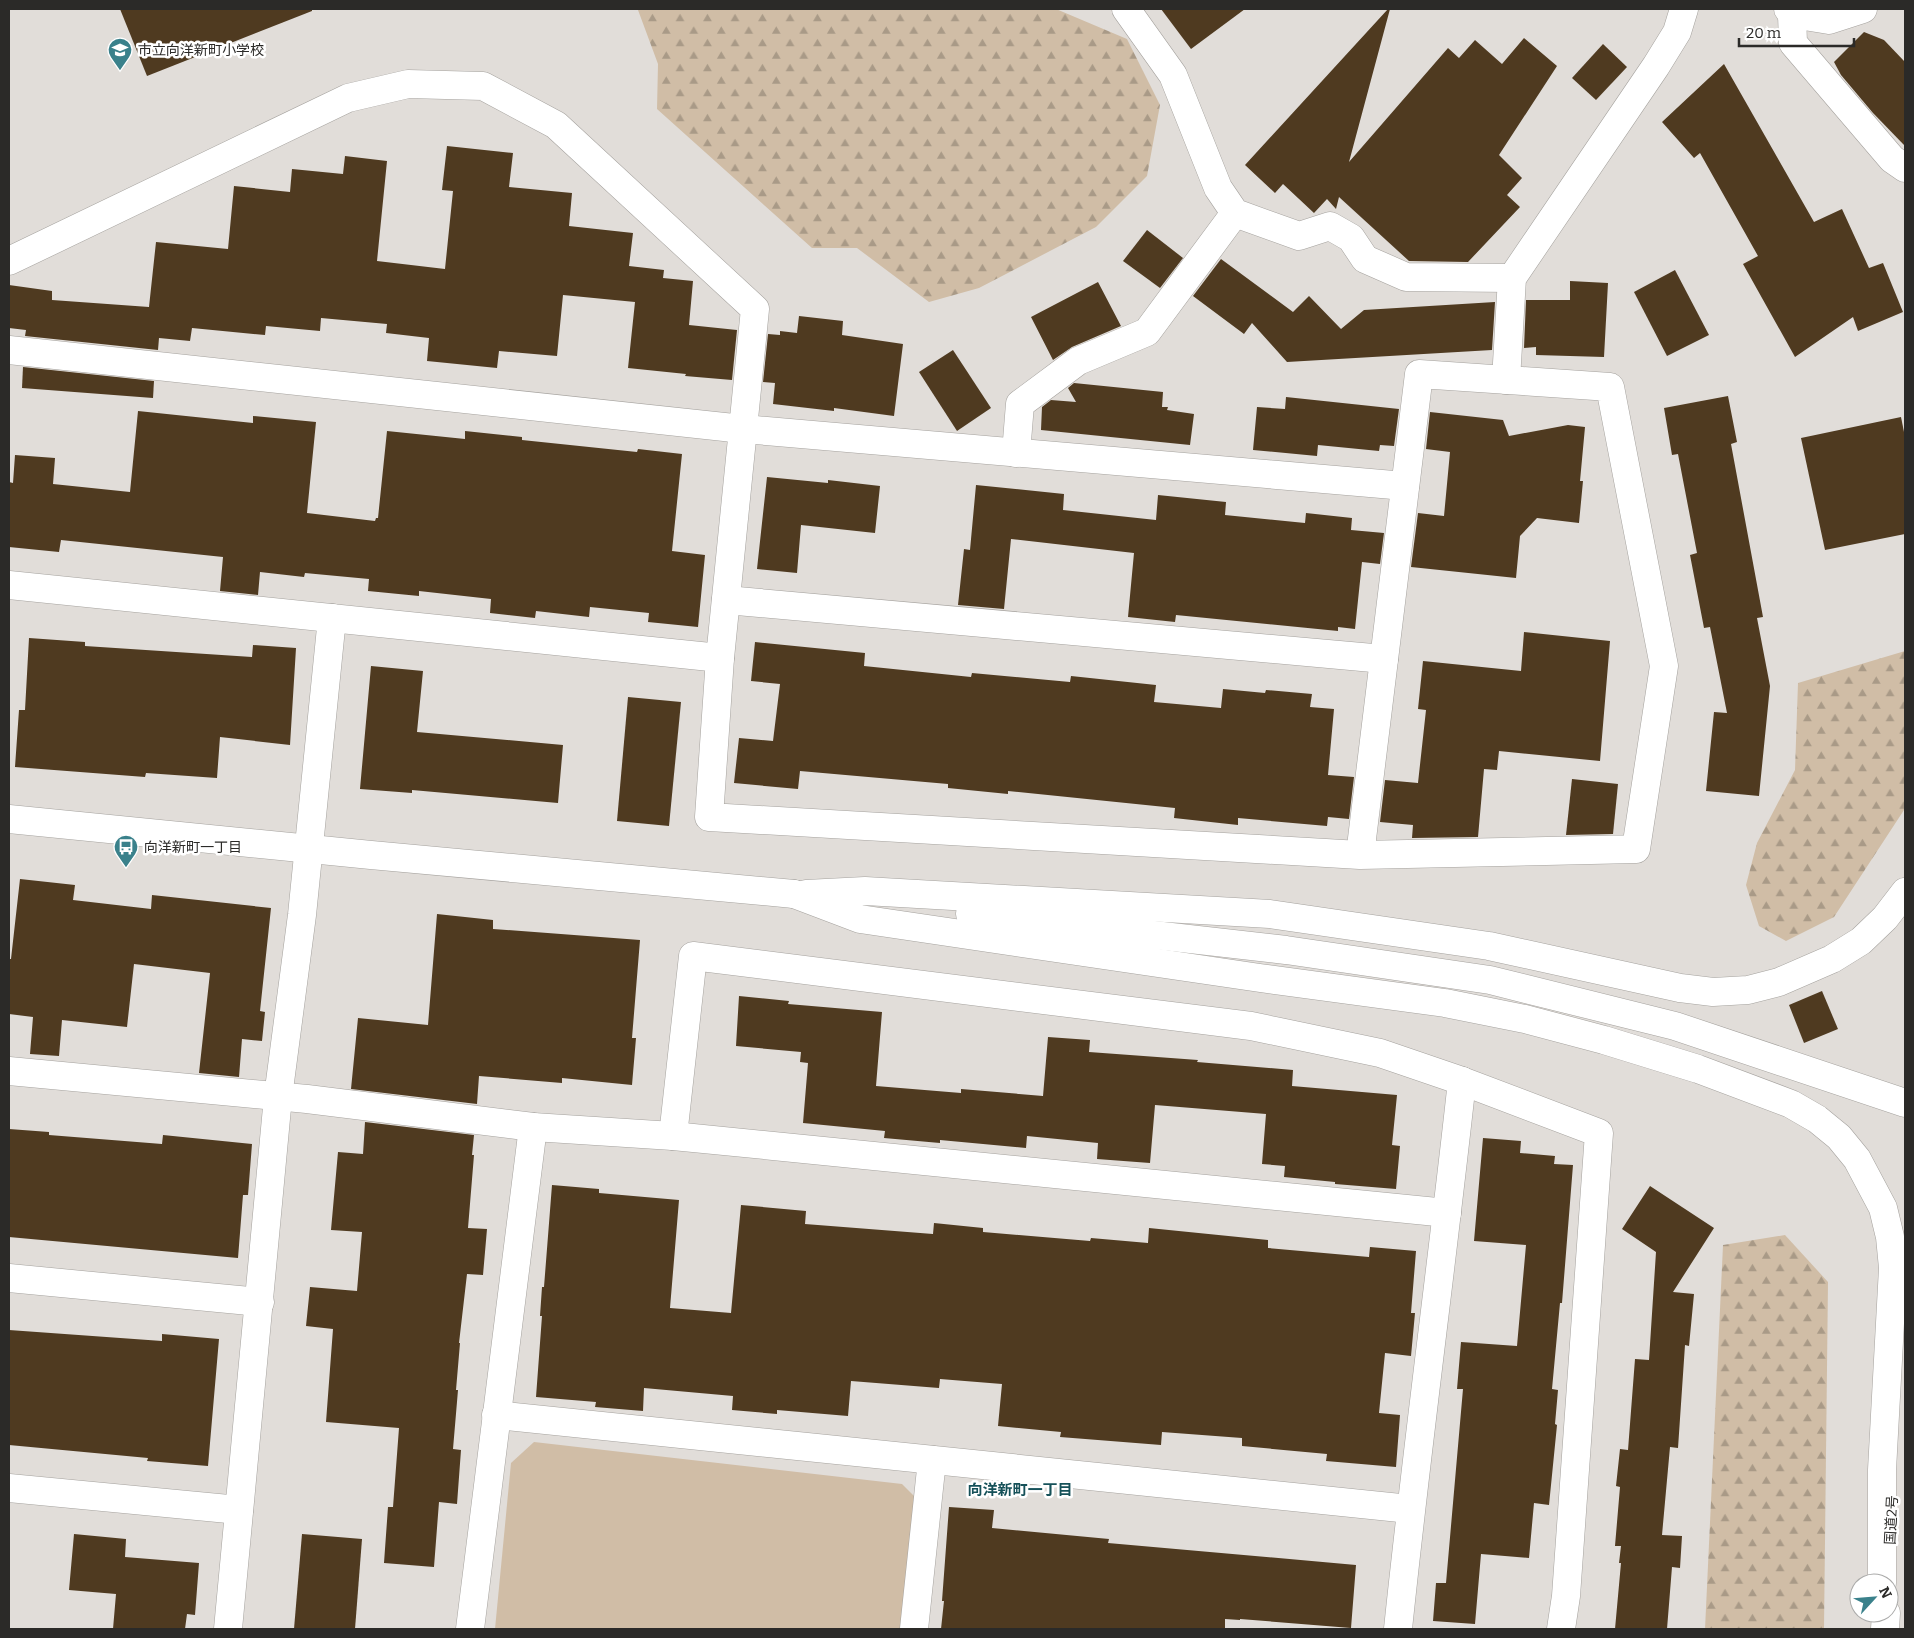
<svg xmlns="http://www.w3.org/2000/svg" width="1914" height="1638" font-family="Bitter,'Noto Sans JP',serif">
	<defs>
		<pattern id="forest-firs" width="22" height="20" patternUnits="userSpaceOnUse" patternTransform="scale(1.25)"><rect width="22" height="20" fill="#d0bda6"/><path d="M5 1l3.5 6h-7zM16 11l3.5 6h-7z" fill="#a99a87"/></pattern>
	</defs>
	<rect width="100%" height="100%" fill="#e1ddd9"/>
	<g fill="url(#forest-firs)">
		<path d="M639 9H1056L1127 39 1160 105 1147 176 1096 227 979 288 929 302 857 248H812L657 109 658 64 638 10Z"/>
		<path d="M1905 651 1904 810 1834 917 1786 941 1759 926 1746 885 1757 843 1795 770 1798 683Z"/>
		<path d="M1785 1235 1828 1282 1824 1629H1705L1723 1245Z"/>
	</g>
	<path fill="#d0bda6" d="M534 1442 902 1484 915 1497 902 1629H495L511 1463Z"/>
	<g fill="#4f3a20">
		<path d="M120 9H312V11L147 76Z"/>
		<path d="M1161 9H1245L1191 49Z"/>
		<path d="M1388 9H1390L1349 162 1448 48 1459 58 1475 40 1502 64 1524 38 1557 66 1499 155 1522 178 1507 195 1520 207 1468 262 1409 261 1339 197 1336 209 1327 199 1314 213 1283 184 1275 193 1245 165Z"/>
		<path d="M1864 32 1884 40 1905 62V146L1873 113 1841 75 1834 62Z"/>
		<path d="M1603 44 1627 67 1596 100 1572 78Z"/>
		<path d="M1724 64 1814 222 1842 209 1869 268 1883 263 1903 312 1858 331 1853 317 1795 357 1743 264 1758 256 1700 153 1694 158 1662 122Z"/>
		<path d="M447 146 513 153 509 187 572 193 569 226 633 233 629 266 664 270 663 278 693 281 689 325 737 330 732 380 685 376 686 374 628 368 635 302 563 295 557 356 499 351 497 368 427 361 429 338 386 333 387 324 321 318 320 331 266 326 265 335 192 328 190 341 159 338 158 350 25 336 26 330 9 328V285L52 291V300L149 307 156 242 228 249 234 186 290 192 292 169 343 174 345 156 387 161 377 261 445 269 453 191 442 190Z"/>
		<path d="M1147 230 1183 258 1160 288 1123 261Z"/>
		<path d="M1221 259 1293 312 1309 296 1341 329 1364 310 1495 302 1492 350 1287 362 1252 323 1244 334 1193 296Z"/>
		<path d="M1675 270 1709 335 1667 356 1634 292Z"/>
		<path d="M1570 281 1608 283 1604 357 1536 355V347L1524 348 1526 300H1570Z"/>
		<path d="M1098 282 1121 326 1072 347 1053 360 1031 317Z"/>
		<path d="M799 316 843 321 842 335 903 344 894 416 834 408V411L773 404 775 383 763 382 768 334 780 335V331L797 333Z"/>
		<path d="M953 350 991 408 957 431 919 372Z"/>
		<path d="M23 367 154 381 153 398 22 388Z"/>
		<path d="M1074 383 1163 392 1162 407H1168L1167 410 1194 414 1190 445 1041 430 1042 407 1051 400 1076 402 1068 388Z"/>
		<path d="M1728 396 1737 442 1731 444 1763 617 1757 618 1770 686 1759 796 1706 791 1714 712 1727 713 1710 627 1704 628 1690 555 1697 553 1678 454 1672 455 1664 408Z"/>
		<path d="M1286 397 1399 409 1394 446 1380 445 1379 451 1318 445 1317 456 1253 450 1257 407 1285 409Z"/>
		<path d="M138 411 253 423V416L316 422 307 513 375 521 376 518H378L387 431 465 439V431L522 437V440L637 452 638 449 682 454 672 551 705 555 698 627 648 622 649 613 590 607 589 617 536 611 535 618 490 613 491 599 419 591V596L368 591 369 579 305 573 304 577 260 572 258 595 220 591 223 557 61 540 59 552 9 547V482L13 483 15 455 55 458 53 484 130 492Z"/>
		<path d="M1430 412 1503 420 1509 436 1568 425 1585 427 1580 481H1583L1579 523 1537 518 1520 536 1516 578 1411 567 1418 513 1444 516 1450 452 1426 449Z"/>
		<path d="M1901 417 1905 437V534L1825 550 1801 438Z"/>
		<path d="M767 477 828 483V480L880 486 875 533 801 525 797 573 757 569Z"/>
		<path d="M976 485 1064 494 1063 510 1156 520 1158 495 1226 502 1225 515 1305 523 1306 513 1352 518 1351 530 1384 533 1380 564 1362 562 1355 629 1338 627V631L1176 615 1175 622 1128 617 1134 553 1011 539 1004 609 958 605 964 549 970 550Z"/>
		<path d="M1524 632 1610 641 1600 761 1499 751 1497 770 1484 769 1478 837 1412 838 1413 825 1380 822 1385 780 1418 783 1426 710 1418 709 1423 661 1521 671Z"/>
		<path d="M29 638 85 642V646L252 657 253 645 296 648 290 745 220 737 217 778 146 773 145 777 15 767 19 710H25Z"/>
		<path d="M755 642 865 653 864 666 971 677 972 673 1070 682 1071 676 1156 685 1154 702 1221 708 1223 689 1265 693 1266 690 1312 694 1310 707 1334 709 1328 775 1354 777 1349 819 1328 817 1327 826 1238 818V825L1174 818 1175 808 1008 791V794L948 788V784L800 771 798 789 734 783 739 738 773 741 780 684 751 681Z"/>
		<path d="M371 666 423 671 417 732 563 745 558 803 412 790V793L360 789Z"/>
		<path d="M628 697 681 702 669 826 617 821Z"/>
		<path d="M1572 779 1618 784 1613 834 1566 835Z"/>
		<path d="M20 879 75 885 73 900 151 909 152 895 271 908 260 1011 265 1012 262 1041 242 1039 239 1077 199 1073 210 973 134 964 127 1027 62 1020 59 1056 30 1054 33 1017 9 1014V959H11Z"/>
		<path d="M437 914 493 920V929L640 940 632 1038H636L632 1085 562 1078V1083L479 1076 477 1104 351 1089 358 1018 428 1025Z"/>
		<path d="M1822 991 1838 1029 1804 1043 1789 1005Z"/>
		<path d="M739 996 789 1001 788 1004 882 1012 876 1086 961 1093V1089L1043 1096 1048 1037 1090 1040 1089 1052 1198 1060 1197 1062 1293 1070 1292 1086 1397 1095 1392 1145 1400 1146 1396 1189 1335 1184V1182L1284 1177 1285 1166 1262 1164 1266 1114 1155 1105 1150 1163 1097 1159 1098 1143 1027 1136 1026 1148 940 1140V1143L884 1138 885 1131 803 1123 808 1063 800 1062 801 1052 736 1046Z"/>
		<path d="M365 1122 474 1135 472 1155H474L468 1228 487 1229 483 1275 467 1274 459 1343H460L456 1390H458L453 1449 461 1450 457 1504 439 1502 434 1567 384 1563 388 1507H393L399 1428 326 1422 333 1329 306 1326 310 1287 357 1291 362 1232 331 1230 338 1152 363 1154Z"/>
		<path d="M9 1129 49 1132V1135L162 1144 163 1135 252 1144 248 1195H243L238 1258 9 1237Z"/>
		<path d="M1483 1138 1521 1141 1520 1153 1555 1156 1554 1164 1573 1165 1562 1303H1560L1552 1389 1558 1390 1555 1424 1557 1425 1549 1505 1534 1503 1529 1558 1481 1554 1475 1624 1433 1621 1436 1583H1446L1463 1389H1457L1461 1342 1517 1346 1526 1245 1474 1241Z"/>
		<path d="M552 1185 599 1189V1193L679 1200 670 1308 731 1313 741 1205 806 1211 805 1224 933 1234 934 1223 983 1228V1232L1090 1241 1091 1238 1148 1243 1149 1228 1268 1240V1248L1369 1257 1370 1247 1416 1251 1411 1313H1415L1411 1356 1385 1353 1379 1413 1400 1415 1396 1467 1326 1461 1327 1454 1242 1446V1438L1162 1432 1161 1445 1060 1437 1061 1432 998 1426 1002 1384 940 1379 939 1388 851 1381 848 1416 777 1410V1414L732 1410 733 1396 644 1388 643 1411 595 1407 596 1402 536 1397 542 1316H540L542 1287H544Z"/>
		<path d="M1650 1186 1714 1228 1673 1292 1694 1294 1689 1346 1685 1345 1678 1448 1670 1447 1662 1535 1682 1536 1680 1568 1672 1567 1667 1629H1615L1621 1563H1619L1621 1546H1615L1620 1487 1616 1486 1620 1449 1628 1450 1635 1359 1649 1360 1656 1252 1622 1229Z"/>
		<path d="M9 1330 162 1341V1334L219 1339 208 1466 147 1461 148 1458 9 1445Z"/>
		<path d="M949 1507 994 1510 992 1528 1109 1539 1108 1543 1356 1565 1351 1628 1240 1619V1620L1225 1619V1629H941L944 1601H942Z"/>
		<path d="M74 1534 126 1539 125 1557 199 1563 195 1615 187 1614 185 1629H113L116 1594 69 1590Z"/>
		<path d="M302 1534 362 1539 355 1629H294Z"/>
	</g>
	<g fill="none" stroke-linecap="round" stroke-linejoin="round">
		<defs>
			<g id="minor">
				<path d="M1126 9 1173 75 1218 188 1235 213 1299 236 1330 226 1351 238 1365 259 1406 277 1512 278"/>
				<path d="M1792 14 1793 43 1892 159 1905 168"/>
				<path d="M9 261 348 98 408 84 483 86 556 125 755 309 720 658 709 817 1360 855 1636 849 1664 666 1610 387 1419 374 1360 855"/>
				<path d="M9 350 743 429 1405 486"/>
				<path d="M1506 380 1512 278 1656 66 1677 32 1684 9"/>
				<path d="M1016 453 1020 404 1078 361 1147 332 1235 213"/>
				<path d="M9 585 720 658"/>
				<path d="M726 600 1384 659"/>
				<path d="M9 1071 307 1099 533 1127 673 1136 1447 1213"/>
				<path d="M673 1136 693 956 1251 1026 1380 1053 1462 1081 1599 1133 1566 1596 1561 1629"/>
				<path d="M9 1278 260 1302"/>
				<path d="M496 1415 1410 1509"/>
				<path d="M9 1488 239 1510"/>
				<path d="M228 1629 278 1097 302 915 332 618"/>
				<path d="M470 1629 533 1127"/>
				<path d="M914 1629 932 1460"/>
				<path d="M1398 1629C1417 1446 1442 1264 1462 1081"/>
			</g>
			<g id="tertiary">
				<path d="M1788 9 1792 14 1829 20 1863 9"/>
				<path d="M9 819 371 855 794 894"/>
			</g>
			<g id="trunk">
				<path d="M794 894 860 919 1260 978 1445 1003 1525 1019 1604 1040 1698 1069 1791 1104 1817 1119 1839 1137 1857 1159 1883 1208 1890 1237 1893 1268 1882 1470V1583"/>
				<path d="M806 894 865 891 1270 914 1489 946 1680 988 1713 992 1748 990 1779 982 1832 959 1861 941 1885 918 1905 892"/>
				<path d="M970 914 1286 950 1490 980 1675 1026 1905 1103"/>
				<path d="M1885 1629 1886 1613"/>
			</g>
		</defs>
		<use href="#minor" stroke="#a5a29e" stroke-width="29"/>
		<use href="#tertiary" stroke="#a5a29e" stroke-width="29"/>
		<use href="#trunk" stroke="#a5a29e" stroke-width="29"/>
		<use href="#minor" stroke="#fff" stroke-width="28"/>
		<use href="#tertiary" stroke="#fff" stroke-width="28"/>
		<use href="#trunk" stroke="#fff" stroke-width="28"/>
	</g>
	<defs>
		<symbol id="school-pin" viewBox="-11 -11 22 30"><path d="M0 17L-7.5 6A9.5 9.5 0 1 1 7.5 6Z" fill="#3a818b" stroke="#fff"/><path d="M0-5L7-2L0 1L-7-2ZM-4 1L0 2.5L4 1V4Q0 6-4 4Z" fill="#fff"/></symbol>
		<symbol id="bus-pin" viewBox="-11 -11 22 30"><path d="M0 17L-7.5 6A9.5 9.5 0 1 1 7.5 6Z" fill="#3a818b" stroke="#fff"/><path d="M-5-6H5V4H4V6H2V4H-2V6H-4V4H-5ZM-3.5-4V0h7V-4ZM-3.5 1.2v1.5H-2V1.2ZM2 1.2v1.5H3.5V1.2Z" fill="#fff"/></symbol>
	</defs>
	<g fill-rule="evenodd">
		<use href="#school-pin" x="106" y="36" width="28" height="38"/>
		<use href="#bus-pin" x="112" y="833" width="28" height="38"/>
	</g>
	<g text-anchor="middle" stroke-width="5" stroke-linejoin="round" paint-order="stroke">
		<g font-size="14" fill="#2b2a28" stroke="#fff" text-anchor="start">
			<text x="138" y="55">市立向洋新町小学校</text>
			<text x="144" y="852">向洋新町一丁目</text>
		</g>
		<g font-size="14" fill="#2b2a28" stroke="#fff">
			<text transform="translate(1891 1520) rotate(-87)" y="5">国道2号</text>
		</g>
		<g font-size="15" font-weight="bold" fill="#165159" stroke="#fff">
			<text x="1020" y="1495">向洋新町一丁目</text>
		</g>
	</g>
	<rect width="1914" height="1638" fill="none" stroke="#2b2a28" stroke-width="20"/>
	<g transform="translate(1874 1598) rotate(64)"><circle r="24" fill="#ffffff" stroke="#aaaaa9"/>
	<path d="M0-4L9 19L0 12L-9 19Z" fill="#3a818b"/>
	<text y="-8" font-size="14" font-weight="bold" text-anchor="middle" fill="#2b2a28">N</text>
	</g>
	<path d="M1739 38v8h115v-8" fill="none" stroke="#2b2a28" stroke-width="2.5"/>
	<text x="1746" y="38" font-size="15" fill="#2b2a28" stroke="#ffffff" stroke-width="4" paint-order="stroke">20 m</text>
</svg>
